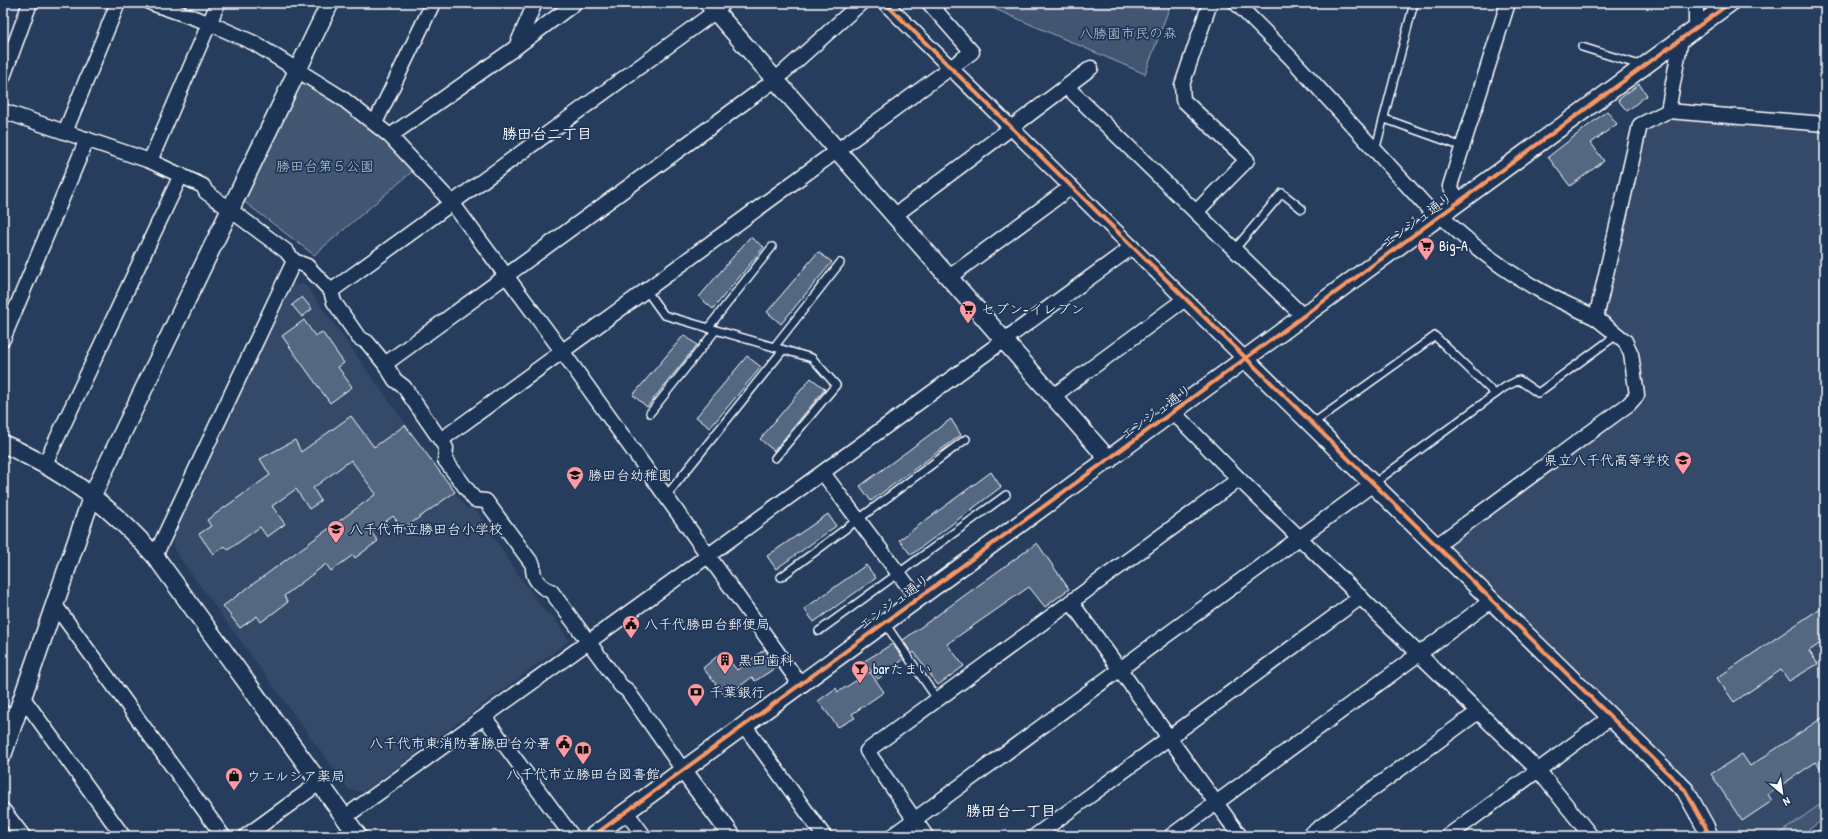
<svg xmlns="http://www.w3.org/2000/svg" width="1828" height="839" font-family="'Patrick Hand','Klee One',sans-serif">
	<rect width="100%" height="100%" fill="#263d5e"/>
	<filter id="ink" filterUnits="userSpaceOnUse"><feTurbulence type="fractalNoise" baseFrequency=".025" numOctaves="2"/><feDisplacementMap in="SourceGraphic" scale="8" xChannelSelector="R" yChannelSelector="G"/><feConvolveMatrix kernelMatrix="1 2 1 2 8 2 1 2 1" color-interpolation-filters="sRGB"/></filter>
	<g filter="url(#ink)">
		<g fill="#344a68">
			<path d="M1669 116 1825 131V801L1776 836H1715L1696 794 1448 547 1450 543 1643 390 1639 359 1633 342 1606 318 1604 307 1645 128Z"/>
			<path d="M305 284 467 509 476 510 522 580 546 613 554 617 569 641 364 792 349 790 174 550 171 538 291 285Z"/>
		</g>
		<g fill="#425672" stroke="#a0aab8">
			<path d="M981 3H1171L1145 74Z"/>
			<path d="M299 74 374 126 414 170 314 255 242 200Z"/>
			<path d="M1825 801V818L1800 836H1776Z"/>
		</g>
		<g fill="#556781" stroke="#fff">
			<path d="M1639 84 1647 95 1627 111 1618 100Z"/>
			<path d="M1607 111 1617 124 1591 143 1604 161 1570 186 1548 157Z"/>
			<path d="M750 237 764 247 713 309 699 297Z"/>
			<path d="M818 252 832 262 781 324 767 312Z"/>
			<path d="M302 297 312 309 302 317 292 305Z"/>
			<path d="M304 320 315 336 322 332 344 363 338 367 352 387 330 403 282 336Z"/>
			<path d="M684 335 697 345 647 407 633 395Z"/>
			<path d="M747 356 761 367 710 428 696 417Z"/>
			<path d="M811 378 825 389 774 451 760 439Z"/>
			<path d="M351 416 374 447 405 425 455 492 403 529 393 516 371 532 378 541 355 558 353 555 331 571 326 564 284 596 288 602 261 622 257 616 240 628 223 606 376 494 351 460 313 488 321 501 309 509 296 489 272 506 285 524 267 537 260 527 228 550 225 546 213 554 199 534 211 526 207 520 270 475 260 459 295 440 301 452Z"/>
			<path d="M951 419 961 435 871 501 860 486Z"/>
			<path d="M991 472 1001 487 911 555 899 540Z"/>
			<path d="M828 514 836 526 776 569 767 556Z"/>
			<path d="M1037 543 1069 589 1045 607 1029 587 947 644 964 666 938 685 914 652 912 654 903 640Z"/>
			<path d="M866 565 876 578 814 622 804 609Z"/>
			<path d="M1825 605V640L1809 651 1818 664 1789 681 1781 670 1734 702 1717 678Z"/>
			<path d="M892 644 904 659 878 679 863 662Z"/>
			<path d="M765 649 777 667 755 681 752 677 726 697 703 668 722 652 737 670Z"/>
			<path d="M870 672 884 692 852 714 855 718 838 727 818 701 836 688 838 692Z"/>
			<path d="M1825 716V774L1816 762 1768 794 1772 801 1742 821 1711 774 1742 754 1750 766Z"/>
		</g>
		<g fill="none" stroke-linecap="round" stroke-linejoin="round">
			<defs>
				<g id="service">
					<path d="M1582 47 1643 66"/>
					<path d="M1385 119 1463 147"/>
					<path d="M1375 151 1414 3"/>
					<path d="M1234 250 1282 193 1302 209"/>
					<path d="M646 290 664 315 812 358 836 385 775 458"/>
					<path d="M708 328 772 247"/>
					<path d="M774 347 840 263"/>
					<path d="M650 413 716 330"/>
					<path d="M1312 424 1435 336 1495 394"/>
					<path d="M1373 484 1505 387 1519 380 1538 393 1618 334"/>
					<path d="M666 496 783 350"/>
					<path d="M781 577 966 439"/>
					<path d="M884 622 937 699"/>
					<path d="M819 631 1006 495"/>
				</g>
				<g id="minor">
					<path d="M151 3 209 23 254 43 342 98 390 136 453 204 562 351 800 684"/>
					<path d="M885 3 1246 360"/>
					<path d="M1236 3 1290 57 1437 218"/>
					<path d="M1696 28V3"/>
					<path d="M516 47 535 3"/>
					<path d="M3 77 30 3"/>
					<path d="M1067 87 1304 317"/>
					<path d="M3 111 150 161 203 186 206 192 286 251 294 261 307 266 331 291 334 302 359 338 367 342 385 364 395 380 404 387 446 448 445 460 475 500 486 501 533 565C532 577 539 587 551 591L621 686 627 690 683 770"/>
					<path d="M1668 111 1681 39"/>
					<path d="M375 123 433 3"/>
					<path d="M65 132 118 3"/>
					<path d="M390 136 515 48 575 3"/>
					<path d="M150 161 218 3"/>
					<path d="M1459 203 1450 186 1508 3"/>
					<path d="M1196 212 1247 160 1183 100 1182 85 1210 3"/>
					<path d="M894 216 1091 68"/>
					<path d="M1441 216C1470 244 1505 271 1541 291 1559 301 1578 309 1596 318L1640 125 1668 111 1825 124"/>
					<path d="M948 278 1071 187"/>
					<path d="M331 291 716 11 724 3"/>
					<path d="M3 339 87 139"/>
					<path d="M385 364 775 80 861 3"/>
					<path d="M1052 397 1185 299"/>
					<path d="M1173 412 1239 479 1538 770 1591 836"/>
					<path d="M441 440 972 52 929 3"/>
					<path d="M45 464 181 175"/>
					<path d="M823 473 917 598"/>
					<path d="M1436 546 1629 404 1637 395 1631 354 1625 341 1596 318"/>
					<path d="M155 556 294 261"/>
					<path d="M1071 602 1240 836"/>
					<path d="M55 605 223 836"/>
					<path d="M23 698 123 836"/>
					<path d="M3 713 16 717"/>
					<path d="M485 718 572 836"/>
					<path d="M744 725 824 836"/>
					<path d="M3 810 23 836"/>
					<path d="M626 812 644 836"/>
					<path d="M345 817 709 555 1132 247"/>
					<path d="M246 836 319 783"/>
					<path d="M892 836 1373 484"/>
					<path d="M926 836 867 751 1239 479"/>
					<path d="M1035 836 1361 597"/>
					<path d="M1171 836 1491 601"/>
					<path d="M1308 836 1478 712"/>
					<path d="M1448 836 1611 717"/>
				</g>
				<g id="tertiary">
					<path d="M708 3 1109 460"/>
					<path d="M1246 360 1685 790 1705 826 1709 836"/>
					<path d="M3 444C12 447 20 452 28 456 77 480 119 516 155 556L358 836"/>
					<path d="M3 754 92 496 330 3"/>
					<path d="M683 770 732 836"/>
					<path d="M593 836C972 559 1352 281 1730 3"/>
				</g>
			</defs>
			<use href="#service" stroke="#fff" stroke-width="10"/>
			<use href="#minor" stroke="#fff" stroke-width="17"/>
			<use href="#tertiary" stroke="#fff" stroke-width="20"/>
			<use href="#service" stroke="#1d3557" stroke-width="7"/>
			<use href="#minor" stroke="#1d3557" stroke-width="14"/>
			<use href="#tertiary" stroke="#1d3557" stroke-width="17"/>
			<path stroke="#fff" stroke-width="3" d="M1813 836 1825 827"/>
			<defs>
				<g id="cycleway">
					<path d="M885 3 1685 790 1705 826 1709 836"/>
					<path d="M593 836C972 559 1352 281 1730 3"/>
				</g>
			</defs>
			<use href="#cycleway" stroke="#1d3557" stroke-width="6"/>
			<use href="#cycleway" stroke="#f99763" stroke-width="4"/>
		</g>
	</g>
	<defs>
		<symbol id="supermarket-pin" viewBox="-11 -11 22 30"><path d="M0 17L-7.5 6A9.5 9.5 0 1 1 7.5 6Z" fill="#ff9aa2" stroke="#1d3557"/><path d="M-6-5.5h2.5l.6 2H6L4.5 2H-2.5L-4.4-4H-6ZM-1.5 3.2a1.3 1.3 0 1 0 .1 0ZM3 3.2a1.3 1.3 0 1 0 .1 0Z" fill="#111"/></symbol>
		<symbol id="school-pin" viewBox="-11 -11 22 30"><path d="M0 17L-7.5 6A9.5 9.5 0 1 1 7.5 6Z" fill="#ff9aa2" stroke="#1d3557"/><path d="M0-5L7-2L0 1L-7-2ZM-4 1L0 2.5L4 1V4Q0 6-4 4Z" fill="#111"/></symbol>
		<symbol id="civic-pin" viewBox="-11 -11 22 30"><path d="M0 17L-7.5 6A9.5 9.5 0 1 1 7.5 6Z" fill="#ff9aa2" stroke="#1d3557"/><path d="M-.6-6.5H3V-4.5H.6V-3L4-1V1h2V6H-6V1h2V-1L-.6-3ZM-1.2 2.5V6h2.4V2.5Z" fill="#111"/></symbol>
		<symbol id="building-pin" viewBox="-11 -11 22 30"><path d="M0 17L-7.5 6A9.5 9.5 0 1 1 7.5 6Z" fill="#ff9aa2" stroke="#1d3557"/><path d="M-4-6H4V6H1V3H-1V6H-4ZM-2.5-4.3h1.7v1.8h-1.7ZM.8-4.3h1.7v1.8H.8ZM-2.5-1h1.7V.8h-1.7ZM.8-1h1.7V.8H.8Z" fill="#111"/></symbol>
		<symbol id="bar-pin" viewBox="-11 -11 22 30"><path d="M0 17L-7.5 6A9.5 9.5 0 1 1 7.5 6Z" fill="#ff9aa2" stroke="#1d3557"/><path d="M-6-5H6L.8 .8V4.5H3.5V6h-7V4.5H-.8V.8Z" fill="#111"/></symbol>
		<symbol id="bank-pin" viewBox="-11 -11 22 30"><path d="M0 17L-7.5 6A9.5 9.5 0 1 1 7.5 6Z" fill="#ff9aa2" stroke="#1d3557"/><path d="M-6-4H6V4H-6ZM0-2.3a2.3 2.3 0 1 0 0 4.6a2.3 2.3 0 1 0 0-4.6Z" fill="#111"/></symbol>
		<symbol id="library-pin" viewBox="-11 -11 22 30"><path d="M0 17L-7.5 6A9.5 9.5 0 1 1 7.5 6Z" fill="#ff9aa2" stroke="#1d3557"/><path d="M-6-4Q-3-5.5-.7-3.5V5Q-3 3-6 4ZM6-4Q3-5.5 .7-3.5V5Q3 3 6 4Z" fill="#111"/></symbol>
		<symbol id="shop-pin" viewBox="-11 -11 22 30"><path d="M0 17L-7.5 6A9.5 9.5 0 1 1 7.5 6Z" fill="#ff9aa2" stroke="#1d3557"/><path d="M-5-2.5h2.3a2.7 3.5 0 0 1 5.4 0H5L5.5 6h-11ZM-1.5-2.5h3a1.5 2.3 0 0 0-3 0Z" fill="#111"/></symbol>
	</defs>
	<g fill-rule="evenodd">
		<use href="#supermarket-pin" x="1416" y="236" width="20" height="27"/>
		<use href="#supermarket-pin" x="958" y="299" width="20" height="27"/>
		<use href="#school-pin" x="1673" y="450" width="20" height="27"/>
		<use href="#school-pin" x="565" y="465" width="20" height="27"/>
		<use href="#school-pin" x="326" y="519" width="20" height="27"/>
		<use href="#civic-pin" x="621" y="614" width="20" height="27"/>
		<use href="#building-pin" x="715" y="650" width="20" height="27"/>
		<use href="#bar-pin" x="850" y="659" width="20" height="27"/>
		<use href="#bank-pin" x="686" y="682" width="20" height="27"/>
		<use href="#civic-pin" x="554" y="733" width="20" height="27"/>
		<use href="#library-pin" x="573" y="740" width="20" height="27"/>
		<use href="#shop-pin" x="224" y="766" width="20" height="27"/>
	</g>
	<g text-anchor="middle" stroke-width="3.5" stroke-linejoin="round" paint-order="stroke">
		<g font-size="14" fill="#bdc4ce" stroke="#1d3557">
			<text x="1128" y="38">八勝園市民の森</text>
			<text x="325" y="171">勝田台第５公園</text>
		</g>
		<g font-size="14" fill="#fff" stroke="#1d3557">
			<text transform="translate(1417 220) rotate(-36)" y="5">エンジュ通り</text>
			<text transform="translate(1156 412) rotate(-36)" y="5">エンジュ通り</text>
			<text transform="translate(894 602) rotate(-36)" y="5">エンジュ通り</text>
		</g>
		<g font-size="14" fill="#fff" stroke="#1d3557" text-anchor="start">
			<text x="1439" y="251">Big-A</text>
			<text x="981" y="314">セブン-イレブン</text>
			<text x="1670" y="465" text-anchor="end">県立八千代高等学校</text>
			<text x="588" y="480">勝田台幼稚園</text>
			<text x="349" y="534">八千代市立勝田台小学校</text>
			<text x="644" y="629">八千代勝田台郵便局</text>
			<text x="738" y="665">黒田歯科</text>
			<text x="873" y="674">barたまい</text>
			<text x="709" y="697">千葉銀行</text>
			<text x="551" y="748" text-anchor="end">八千代市東消防署勝田台分署</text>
			<text x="583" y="779" text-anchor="middle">八千代市立勝田台図書館</text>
			<text x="247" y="781">ウエルシア薬局</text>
		</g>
		<g font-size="15" font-weight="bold" fill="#fff" stroke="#1d3557">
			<text x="547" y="139">勝田台二丁目</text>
			<text x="1011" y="816">勝田台一丁目</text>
		</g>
	</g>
	<rect width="1828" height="839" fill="none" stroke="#1d3557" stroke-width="16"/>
	<rect x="8" y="8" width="1812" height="823" fill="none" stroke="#fff" stroke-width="1.5" filter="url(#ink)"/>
	<g transform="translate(1782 793) rotate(151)" stroke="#1d3557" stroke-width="3" paint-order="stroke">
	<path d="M0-3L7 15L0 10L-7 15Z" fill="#ffffff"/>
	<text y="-6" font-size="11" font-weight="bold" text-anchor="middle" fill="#ffffff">N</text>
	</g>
</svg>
